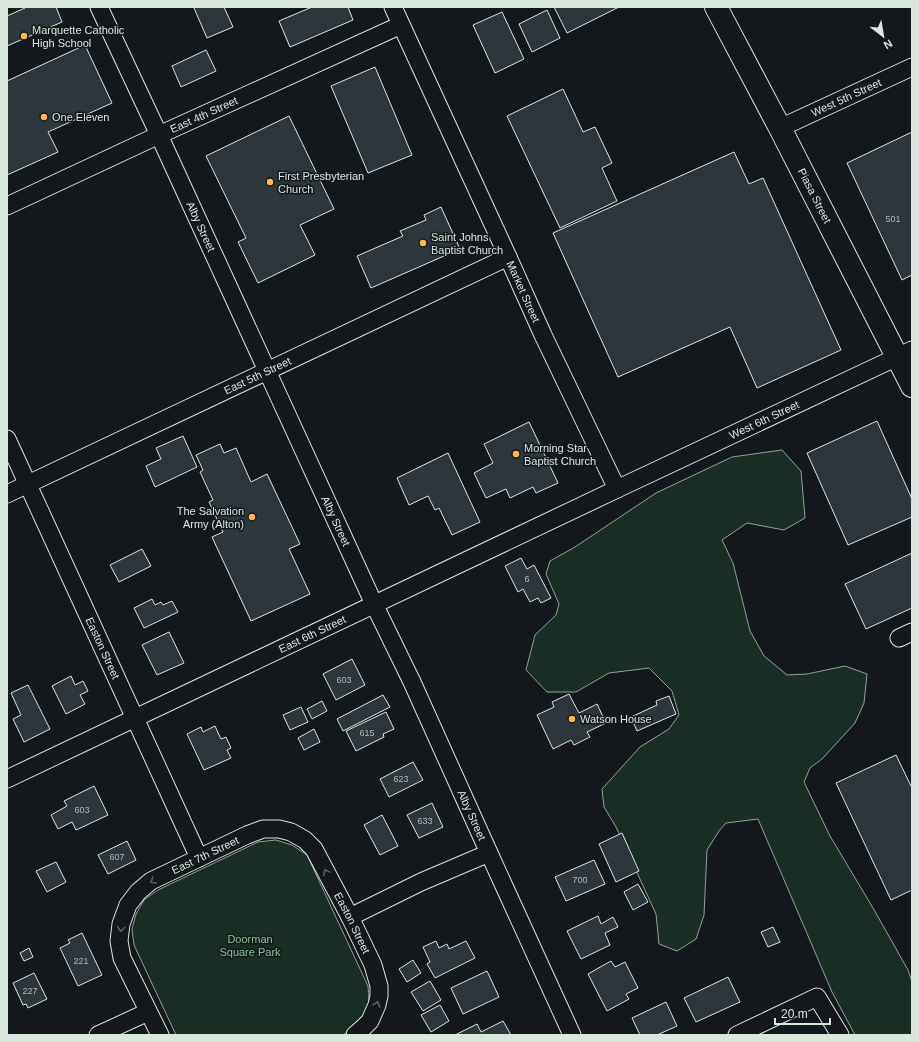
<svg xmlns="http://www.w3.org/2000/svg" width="919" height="1042" font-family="Helvetica,sans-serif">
	<rect width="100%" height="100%" fill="#14181c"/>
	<g fill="#1a2d24" stroke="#939e99">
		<path d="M782 450 801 471 805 518 784 530 747 523 722 540 733 563 750 631 764 656 787 675 807 674 845 666 867 674 864 703 855 723 822 759 810 768 804 782 830 836 873 908 908 970 912 982V1035H855L832 992 758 819 726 823 719 831 707 850 704 915 696 939 677 951 659 944 656 914 616 827 604 807 602 789 640 747 669 729 679 715 672 691 649 668 609 673 576 692H547L526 670 535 635 556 615 559 604 546 574 550 561 575 547 656 493 732 457Z"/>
		<path d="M276 840 292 845 307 855 368 986C370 1006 369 1009 355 1024 351 1029 348 1033 343 1035H176L134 945 132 929 136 914 144 900 158 890 258 842Z"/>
	</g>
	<g fill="#2c363c" stroke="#d8e6dc">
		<path d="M24 7H56L62 22 7 46V16L25 8Z"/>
		<path d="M197 7H224L233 27 207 38 194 8Z"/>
		<path d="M312 7H348L353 20 290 47 279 21Z"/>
		<path d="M554 7H619L567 33Z"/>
		<path d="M547 10 560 38 532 52 519 24Z"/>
		<path d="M502 12 524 59 495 73 473 25Z"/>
		<path d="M85 45 112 103 48 132 58 152 7 175V81Z"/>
		<path d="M206 50 216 71 181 87 172 66Z"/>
		<path d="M375 67 412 155 368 173 331 86Z"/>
		<path d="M563 89 583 132 595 127 612 163 602 168 617 201 560 228 507 116Z"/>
		<path d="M289 116 334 209 300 225 315 255 258 283 238 242 246 238 206 156Z"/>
		<path d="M912 132V275L902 280 847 163Z"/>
		<path d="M734 152 749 184 763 178 841 350 757 388 730 327 618 377 553 233Z"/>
		<path d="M441 207 460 249 371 288 357 256 403 236 400 231 426 220 424 215Z"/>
		<path d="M877 421 912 499V517L848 545 807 453Z"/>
		<path d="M529 422 558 483 536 493 533 487 510 498 506 489 486 498 474 473 493 463 484 444Z"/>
		<path d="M183 436 197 467 155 487 146 466 161 459 156 448Z"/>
		<path d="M220 444 224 453 236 448 251 482 267 474 300 544 289 549 310 594 251 621 212 537 223 532 209 502 213 500 200 472 203 470 196 455Z"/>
		<path d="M448 453 480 522 452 535 439 508 435 510 428 496 409 505 397 478Z"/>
		<path d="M142 549 151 566 119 582 110 565Z"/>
		<path d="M912 553V608L866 629 845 584Z"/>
		<path d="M521 558 527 569 534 565 551 598 541 603 538 598 530 602 523 589 518 592 505 566Z"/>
		<path d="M152 599 155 605 161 602 163 605 172 601 178 612 144 628 134 608Z"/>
		<path d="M169 632 184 663 157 675 142 645Z"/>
		<path d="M352 659 365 685 336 700 323 674Z"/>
		<path d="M71 676 75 685 83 681 88 691 80 695 85 704 66 714 52 686Z"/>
		<path d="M28 685 50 729 24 742 13 719 21 715 11 693Z"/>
		<path d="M569 694 579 713 597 704 606 723 587 732 590 737 574 745 571 740 553 749 537 715 554 707 552 702Z"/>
		<path d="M383 695 390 707 343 731 337 719Z"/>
		<path d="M669 696 676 714 637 731 631 717 657 705 656 701Z"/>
		<path d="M322 701 327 711 312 719 307 709Z"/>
		<path d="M301 707 308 722 290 730 283 715Z"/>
		<path d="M386 712 394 729 383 734 384 737 356 751 346 731Z"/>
		<path d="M215 726 221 739 226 737 231 748 227 750 231 758 204 770 187 734 201 727 203 732Z"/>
		<path d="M314 729 320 742 304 750 298 738Z"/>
		<path d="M896 755 912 788V890L891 900 836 783Z"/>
		<path d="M413 762 423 780 389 797 380 779Z"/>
		<path d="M94 786 108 815 76 830 72 822 58 829 51 815 67 806 64 801Z"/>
		<path d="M432 803 443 827 419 838 407 815Z"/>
		<path d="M382 815 398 846 380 855 364 825Z"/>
		<path d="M622 833 639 871 616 882 599 844Z"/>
		<path d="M127 841 136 860 108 874 98 855Z"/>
		<path d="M594 860 605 884 566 901 555 877Z"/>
		<path d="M56 862 66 882 47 892 36 871Z"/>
		<path d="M638 884 648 902 633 910 624 892Z"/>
		<path d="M598 916 601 924 613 917 618 927 605 933 610 945 581 959 567 931Z"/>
		<path d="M773 927 780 942 768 947 761 932Z"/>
		<path d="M82 933 102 975 78 986 60 948 70 943 68 940Z"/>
		<path d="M436 941 439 948 447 944 449 949 466 941 475 958 435 978 427 964 430 962 423 947Z"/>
		<path d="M29 948 33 957 24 961 20 953Z"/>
		<path d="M413 960 421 973 407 982 399 969Z"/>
		<path d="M611 961 615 967 625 962 638 988 626 994 629 999 607 1011 588 974Z"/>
		<path d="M487 971 499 997 463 1014 451 988Z"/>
		<path d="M34 973 47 999 28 1008 26 1004 23 1005 13 983Z"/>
		<path d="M728 977 740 1002 696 1022 684 998Z"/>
		<path d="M430 981 441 1000 423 1011 411 992Z"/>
		<path d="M666 1002 677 1026 657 1035H640L632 1018Z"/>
		<path d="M440 1005 449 1021 431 1032 421 1015Z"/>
		<path d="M503 1021 511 1035H455L477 1024 481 1032Z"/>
	</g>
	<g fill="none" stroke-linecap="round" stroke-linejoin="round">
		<defs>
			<g id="minor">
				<path id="s1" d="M99 7 159 135 374 604 412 682 489 853 572 1035"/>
				<path id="s2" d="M393 7 508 257 543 335 617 489"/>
				<path id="s3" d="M780 128 912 67"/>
				<path id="s4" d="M7 206 159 135 401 25"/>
				<path id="s5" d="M7 439 199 858"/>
				<path id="s6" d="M7 494 508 257"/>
				<path d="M899 638 912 632"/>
				<path id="s7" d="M7 779 617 489 912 350"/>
				<path d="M350 917 421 882 489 853"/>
				<path d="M98 1035 148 1012"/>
				<path id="s8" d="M160 1035 122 958 119 941 121 924 128 905 138 892 151 881 247 835 263 829H279L291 832 305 840 314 849 350 917 373 965 379 986V996L377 1005 370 1021 363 1028 355 1035"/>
				<path d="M737 1035 817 997 840 1035"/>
			</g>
			<g id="trunk">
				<path id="s9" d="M716 7 780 128 912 386"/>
			</g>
		</defs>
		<use href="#minor" stroke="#d8e6dc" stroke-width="19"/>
		<use href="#trunk" stroke="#d8e6dc" stroke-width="24"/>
		<use href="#minor" stroke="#14181c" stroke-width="17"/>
		<use href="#trunk" stroke="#14181c" stroke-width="22"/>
	</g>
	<defs><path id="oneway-chevron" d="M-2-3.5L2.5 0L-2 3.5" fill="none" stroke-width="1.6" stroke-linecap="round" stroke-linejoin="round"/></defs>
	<g stroke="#59605f">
		<use href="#oneway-chevron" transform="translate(326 872) rotate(-118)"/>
		<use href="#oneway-chevron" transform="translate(153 881) rotate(149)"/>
		<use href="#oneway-chevron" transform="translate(121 929) rotate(97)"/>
		<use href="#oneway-chevron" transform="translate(377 1004) rotate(-73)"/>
	</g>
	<g fill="#ffb74d" stroke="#14181c" stroke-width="1.5">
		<circle cx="24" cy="36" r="4"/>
		<circle cx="44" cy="117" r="4"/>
		<circle cx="270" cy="182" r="4"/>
		<circle cx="423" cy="243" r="4"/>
		<circle cx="516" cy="454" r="4"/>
		<circle cx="252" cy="517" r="4"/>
		<circle cx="572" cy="719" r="4"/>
	</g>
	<g text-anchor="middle" stroke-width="3" stroke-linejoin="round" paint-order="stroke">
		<g font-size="9" fill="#adbab4">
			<text x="893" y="222">501</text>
			<text x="527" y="582">6</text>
			<text x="344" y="683">603</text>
			<text x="367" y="736">615</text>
			<text x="401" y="782">623</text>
			<text x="82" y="813">603</text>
			<text x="425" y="824">633</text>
			<text x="117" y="860">607</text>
			<text x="580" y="883">700</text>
			<text x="81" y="964">221</text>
			<text x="30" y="994">227</text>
		</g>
		<g font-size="11" fill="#d8e6dc" stroke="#14181c" text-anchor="start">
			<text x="32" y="34">Marquette Catholic<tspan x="32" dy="13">High School</tspan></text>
			<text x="52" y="121">One Eleven</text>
			<text x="278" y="180">First Presbyterian<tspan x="278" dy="13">Church</tspan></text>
			<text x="431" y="241">Saint Johns<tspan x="431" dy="13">Baptist Church</tspan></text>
			<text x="524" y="452">Morning Star<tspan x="524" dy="13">Baptist Church</tspan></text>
			<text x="244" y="515" text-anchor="end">The Salvation<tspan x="244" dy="13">Army (Alton)</tspan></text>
			<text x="580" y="723">Watson House</text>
		</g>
		<g font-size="11" fill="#d8e6dc" stroke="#14181c">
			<text dy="4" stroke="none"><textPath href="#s3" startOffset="73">West 5th Street</textPath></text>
			<text dy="4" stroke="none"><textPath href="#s4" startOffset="217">East 4th Street</textPath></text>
			<text dy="4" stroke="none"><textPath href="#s9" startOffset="213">Piasa Street</textPath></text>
			<text dy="4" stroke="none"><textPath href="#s1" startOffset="242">Alby Street</textPath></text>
			<text dy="4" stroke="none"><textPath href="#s2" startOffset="313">Market Street</textPath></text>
			<text dy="4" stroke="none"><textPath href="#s6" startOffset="277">East 5th Street</textPath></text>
			<text dy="4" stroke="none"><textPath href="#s7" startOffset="838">West 6th Street</textPath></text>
			<text dy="4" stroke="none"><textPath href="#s1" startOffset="566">Alby Street</textPath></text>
			<text dy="4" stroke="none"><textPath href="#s7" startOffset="338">East 6th Street</textPath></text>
			<text dy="4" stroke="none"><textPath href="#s5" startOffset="230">Easton Street</textPath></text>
			<text dy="4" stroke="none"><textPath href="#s1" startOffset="890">Alby Street</textPath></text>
			<text dy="4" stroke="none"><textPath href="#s8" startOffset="234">East 7th Street</textPath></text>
			<text dy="4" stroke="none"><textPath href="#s8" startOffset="438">Easton Street</textPath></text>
		</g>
		<g font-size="11" fill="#8ac095" stroke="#14181c">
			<text x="250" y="943">Doorman<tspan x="250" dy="13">Square Park</tspan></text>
		</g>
	</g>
	<rect width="919" height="1042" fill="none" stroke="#d8e6dc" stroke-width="16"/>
	<g transform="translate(883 36) rotate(149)" stroke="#14181c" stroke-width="3" paint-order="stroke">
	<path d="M0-3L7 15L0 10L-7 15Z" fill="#d8e6dc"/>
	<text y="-6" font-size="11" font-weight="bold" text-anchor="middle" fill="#d8e6dc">N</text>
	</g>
	<path d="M775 1018v6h55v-6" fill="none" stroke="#d8e6dc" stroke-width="2"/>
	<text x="781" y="1018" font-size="12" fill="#d8e6dc" stroke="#14181c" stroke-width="3" paint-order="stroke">20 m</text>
</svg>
